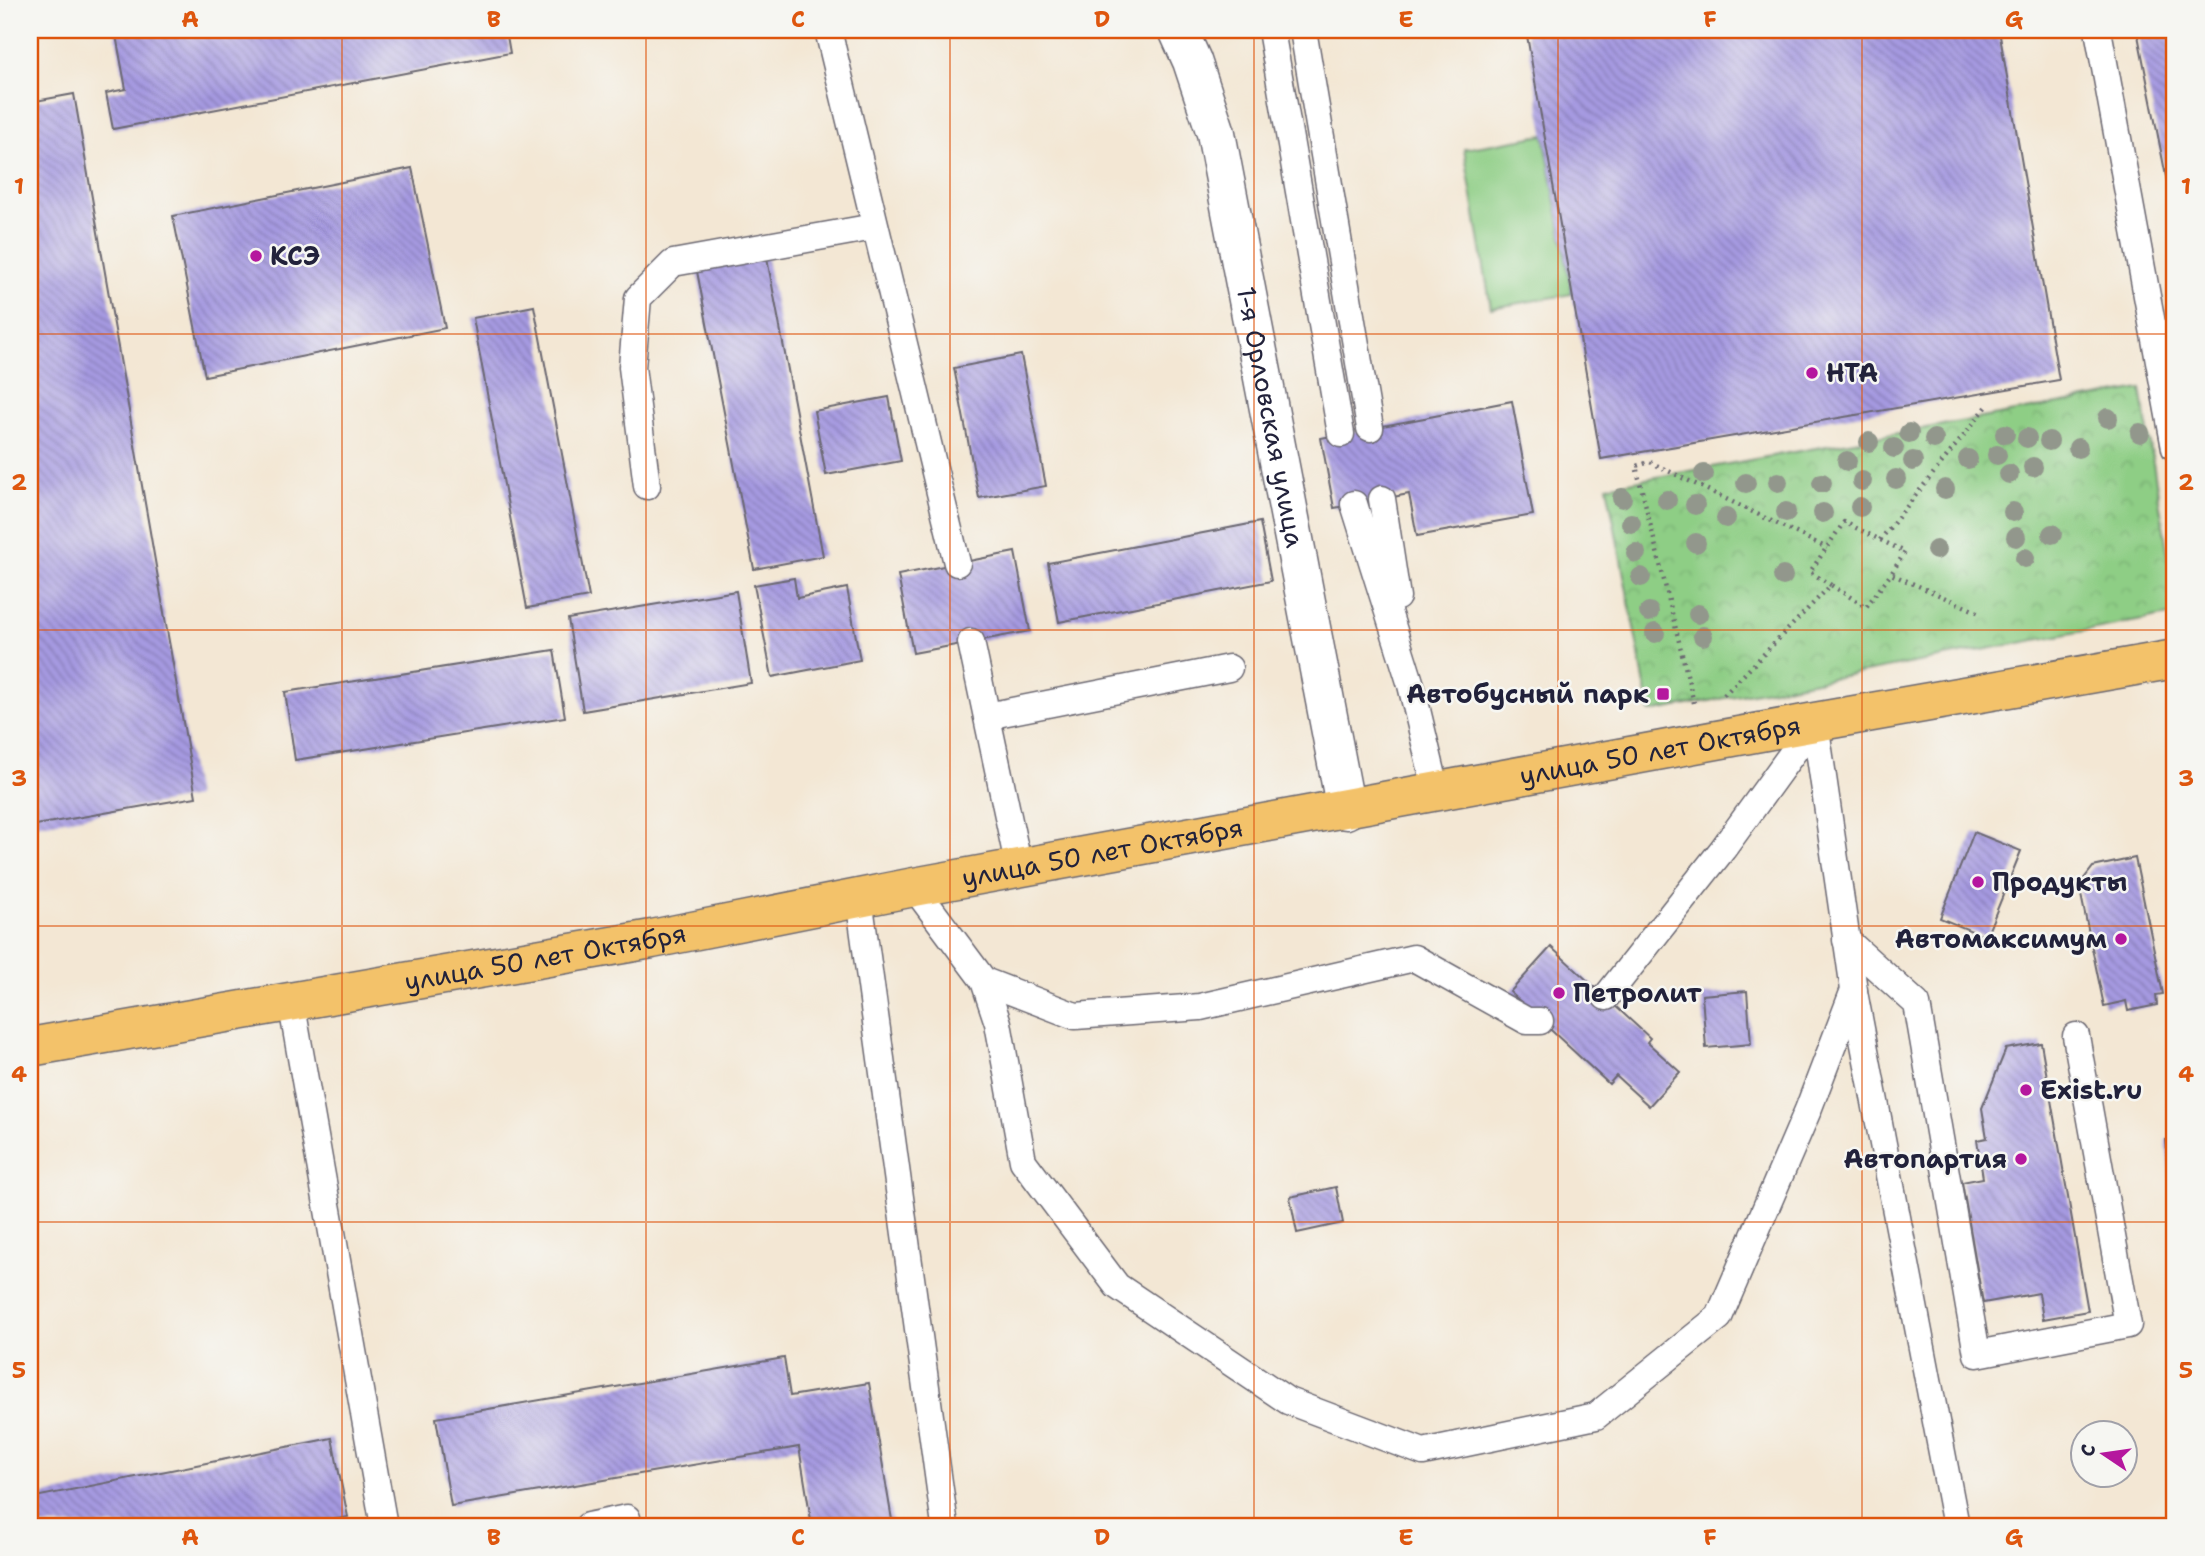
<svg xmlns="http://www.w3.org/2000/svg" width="2205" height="1556" font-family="'Shantell Sans',sans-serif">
	<defs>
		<pattern id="park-crowns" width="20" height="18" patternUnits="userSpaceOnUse" patternTransform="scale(1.75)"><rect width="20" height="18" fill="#8ece85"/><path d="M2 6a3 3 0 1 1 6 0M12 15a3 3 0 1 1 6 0" fill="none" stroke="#7ab174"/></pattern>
		<pattern id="building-back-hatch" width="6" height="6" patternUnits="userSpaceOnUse" patternTransform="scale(1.75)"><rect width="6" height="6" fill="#a69ae1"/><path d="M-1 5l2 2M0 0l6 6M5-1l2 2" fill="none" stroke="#877db8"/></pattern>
	</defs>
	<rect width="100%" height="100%" fill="#f6f6f2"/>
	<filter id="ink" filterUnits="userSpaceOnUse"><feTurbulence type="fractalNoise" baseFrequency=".0143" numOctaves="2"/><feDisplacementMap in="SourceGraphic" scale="14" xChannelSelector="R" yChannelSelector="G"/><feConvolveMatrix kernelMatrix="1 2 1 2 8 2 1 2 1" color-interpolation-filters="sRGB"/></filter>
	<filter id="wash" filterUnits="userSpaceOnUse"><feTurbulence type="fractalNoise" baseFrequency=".00686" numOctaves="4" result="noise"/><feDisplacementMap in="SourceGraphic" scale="28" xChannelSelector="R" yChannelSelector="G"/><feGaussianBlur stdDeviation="1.57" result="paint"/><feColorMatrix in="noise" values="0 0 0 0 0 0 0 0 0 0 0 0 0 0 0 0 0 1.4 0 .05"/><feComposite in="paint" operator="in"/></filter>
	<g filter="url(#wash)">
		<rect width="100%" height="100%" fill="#f3e7d4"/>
		<path fill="#8ece85" stroke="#587860" stroke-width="2" d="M1544 135 1572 294 1491 308 1464 149Z"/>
		<path fill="url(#park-crowns)" stroke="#587860" stroke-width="2" d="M2141 389 2175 598V614L1650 712 1607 486Z"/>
		<g id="blocks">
			<g fill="url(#building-back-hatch)">
				<path d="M115 30H506L510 53 113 129 106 93 126 89Z"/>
				<path d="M1526 30H1999L2059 380 1601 459Z"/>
				<path d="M2137 30H2175V217H2174Z"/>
				<path d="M74 94 196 797 30 826V135L36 134 30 102Z"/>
				<path d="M412 168 445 328 205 376 173 216Z"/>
				<path d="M766 253 823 556 754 569 696 266Z"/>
				<path d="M534 306 589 597 527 608 473 318Z"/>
				<path d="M1021 355 1046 486 979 498 954 368Z"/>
				<path d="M889 397 901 461 826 475 814 411Z"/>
				<path d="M1512 401 1533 515 1417 536 1409 494 1334 508 1321 438Z"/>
				<path d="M1260 522 1271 581 1059 622 1048 563Z"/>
				<path d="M1015 552 1030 631 913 653 898 575Z"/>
				<path d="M794 578 797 598 847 588 860 660 772 677 754 585Z"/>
				<path d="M736 591 751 683 583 711 568 619Z"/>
				<path d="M554 650 565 717 295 760 285 692Z"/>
				<path d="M1974 832 2021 851 1986 937 1940 918Z"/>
				<path d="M2135 858 2163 994 2156 995 2157 1005 2128 1011 2126 1001 2104 1006 2079 885 2093 867Z"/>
				<path d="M1551 947 1650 1038 1647 1042 1680 1072 1649 1106 1616 1076 1609 1084 1510 992Z"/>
				<path d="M1747 991 1751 1044 1706 1048 1702 995Z"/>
				<path d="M2041 1043 2088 1311 2043 1319 2039 1293 1983 1303 1962 1182 1983 1178 1977 1140 1987 1138 1982 1108 2006 1049Z"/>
				<path d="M2175 1139V1206H2173L2166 1140Z"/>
				<path d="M1336 1187 1343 1223 1297 1233 1290 1197Z"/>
				<path d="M784 1358 790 1396 869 1383 893 1526H812L799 1447 451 1506 436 1418Z"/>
				<path d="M332 1438 348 1517 303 1526H30V1498Z"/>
			</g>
		</g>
	</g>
	<g filter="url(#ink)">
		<use href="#blocks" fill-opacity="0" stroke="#6b6771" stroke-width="2"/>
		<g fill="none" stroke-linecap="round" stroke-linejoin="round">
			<defs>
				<g id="service">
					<path d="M828 30 957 563"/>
					<path d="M1271 30 1341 434"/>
					<path d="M1303 30 1370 428"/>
					<path d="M2098 30 2175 448"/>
					<path d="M647 486 632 367 638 298 673 263 874 227"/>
					<path d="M1382 499 1397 597"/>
					<path d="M1354 504 1411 685 1437 793"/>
					<path d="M971 642 1019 868"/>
					<path d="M987 716 1229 668"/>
					<path d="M914 887 984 981 1075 1016 1200 1007 1414 958 1527 1021H1540"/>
					<path d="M859 898 945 1526"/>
					<path d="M1846 940 1917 1004 1977 1354 2128 1325 2076 1036"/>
					<path d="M984 981 998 1023 1023 1161 1117 1286 1288 1401 1423 1452 1596 1416 1719 1317 1808 1110 1854 990 1815 722"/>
					<path d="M1854 992 1956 1526"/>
					<path d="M1606 997 1723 849 1815 722"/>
					<path d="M291 1001 384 1526"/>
					<path d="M588 1526 627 1518 628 1526"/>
				</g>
				<g id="minor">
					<path id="s1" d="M1178 30 1192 61 1216 133 1346 810"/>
				</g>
				<g id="primary">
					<path id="s2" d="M30 1047 652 939 914 887 1815 722 2175 659"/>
				</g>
			</defs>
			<use href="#service" stroke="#6b6771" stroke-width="29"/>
			<use href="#minor" stroke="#6b6771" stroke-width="41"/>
			<use href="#primary" stroke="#6b6771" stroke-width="41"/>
			<g stroke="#6b6771" stroke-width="4.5" stroke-dasharray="2 5" stroke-linecap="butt">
				<path d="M1880 540 1988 405"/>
				<path d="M1831 585 1810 572 1844 522 1905 552 1891 574"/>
				<path d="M1724 695 1831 585 1866 607 1891 574 1982 614"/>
				<path d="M1694 703 1636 466 1650 462 1827 548"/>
			</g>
			<use href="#service" stroke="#fff" stroke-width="26"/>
			<use href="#minor" stroke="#fff" stroke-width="38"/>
			<use href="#primary" stroke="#f3c26a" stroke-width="38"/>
		</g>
		<g fill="#92978c">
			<circle cx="2108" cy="418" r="10"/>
			<circle cx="1909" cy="433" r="10"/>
			<circle cx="2140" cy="433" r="10"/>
			<circle cx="2005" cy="434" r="10"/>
			<circle cx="2027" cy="438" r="10"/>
			<circle cx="1934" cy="439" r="10"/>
			<circle cx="2049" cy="441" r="10"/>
			<circle cx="1869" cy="442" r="10"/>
			<circle cx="1894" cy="448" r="10"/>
			<circle cx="2078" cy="448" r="10"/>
			<circle cx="1997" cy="455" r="10"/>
			<circle cx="1968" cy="459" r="10"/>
			<circle cx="1847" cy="461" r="10"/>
			<circle cx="1913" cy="461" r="10"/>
			<circle cx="2033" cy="467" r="10"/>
			<circle cx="1704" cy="474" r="10"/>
			<circle cx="2009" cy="474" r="10"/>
			<circle cx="1896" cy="479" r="10"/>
			<circle cx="1862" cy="481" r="10"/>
			<circle cx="1778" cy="482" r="10"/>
			<circle cx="1746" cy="483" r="10"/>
			<circle cx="1822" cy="483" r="10"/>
			<circle cx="1945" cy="489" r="10"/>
			<circle cx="1622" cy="498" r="10"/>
			<circle cx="1667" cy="500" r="10"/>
			<circle cx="1695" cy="505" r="10"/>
			<circle cx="1860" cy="507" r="10"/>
			<circle cx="1786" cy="512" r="10"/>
			<circle cx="2013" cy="512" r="10"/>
			<circle cx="1823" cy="513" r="10"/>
			<circle cx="1726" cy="518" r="10"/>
			<circle cx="1631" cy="523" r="10"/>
			<circle cx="2052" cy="534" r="10"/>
			<circle cx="2016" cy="537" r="10"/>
			<circle cx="1696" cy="543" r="10"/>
			<circle cx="1936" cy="550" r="10"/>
			<circle cx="1636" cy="553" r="10"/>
			<circle cx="2025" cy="558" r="10"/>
			<circle cx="1783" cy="576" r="10"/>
			<circle cx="1641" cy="577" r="10"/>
			<circle cx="1649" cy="612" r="10"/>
			<circle cx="1698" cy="614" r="10"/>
			<circle cx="1655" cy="633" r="10"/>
			<circle cx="1703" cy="636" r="10"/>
		</g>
	</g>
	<path fill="none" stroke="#de560e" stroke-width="2" stroke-opacity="0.55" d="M342 30V1526M646 30V1526M950 30V1526M1254 30V1526M1558 30V1526M1862 30V1526M30 334H2175M30 630H2175M30 926H2175M30 1222H2175"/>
	<g fill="#b5179e" stroke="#f6f6f2" stroke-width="2.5">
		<circle cx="256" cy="256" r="7"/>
		<circle cx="1812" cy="373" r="7"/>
		<rect x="1656" y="687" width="14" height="14" rx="3.5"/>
		<circle cx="1978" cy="882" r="7"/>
		<circle cx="2121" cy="939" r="7"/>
		<circle cx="1559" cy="993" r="7"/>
		<circle cx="2026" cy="1090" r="7"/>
		<circle cx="2021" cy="1159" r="7"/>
	</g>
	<g text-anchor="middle" stroke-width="5" stroke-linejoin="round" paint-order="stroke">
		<g font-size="26" font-weight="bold" fill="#22223b" stroke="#f6f6f2" text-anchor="start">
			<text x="270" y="265">КСЭ</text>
			<text x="1826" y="382">НТА</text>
			<text x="1649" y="703" text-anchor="end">Автобусный парк</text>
			<text x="1992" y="891">Продукты</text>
			<text x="2107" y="948" text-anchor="end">Автомаксимум</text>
			<text x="1573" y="1002">Петролит</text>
			<text x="2040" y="1099">Exist.ru</text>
			<text x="2007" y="1168" text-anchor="end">Автопартия</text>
		</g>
		<g font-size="26" fill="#22223b" stroke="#f6f6f2">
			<text dy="9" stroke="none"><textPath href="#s1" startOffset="399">1-я Орловская улица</textPath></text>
			<text dy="9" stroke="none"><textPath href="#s2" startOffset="1657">улица 50 лет Октября</textPath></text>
			<text dy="9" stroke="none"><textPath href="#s2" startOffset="1090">улица 50 лет Октября</textPath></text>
			<text dy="9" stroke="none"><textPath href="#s2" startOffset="523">улица 50 лет Октября</textPath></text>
		</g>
	</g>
	<rect width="2205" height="1556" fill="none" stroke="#f6f6f2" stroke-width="77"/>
	<g transform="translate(2104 1454) rotate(283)"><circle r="33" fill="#f6f6f2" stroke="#a1a1a9" stroke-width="2"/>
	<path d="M0-5L12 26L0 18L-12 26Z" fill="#b5179e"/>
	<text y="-10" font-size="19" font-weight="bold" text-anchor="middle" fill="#22223b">С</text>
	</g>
	<rect x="38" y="38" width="2128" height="1480" fill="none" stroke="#de560e" stroke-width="2.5"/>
	<g font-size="23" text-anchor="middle" font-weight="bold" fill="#de560e">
		<text x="190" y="27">A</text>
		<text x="494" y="27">B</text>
		<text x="798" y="27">C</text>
		<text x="1102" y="27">D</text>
		<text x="1406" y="27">E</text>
		<text x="1710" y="27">F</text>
		<text x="2014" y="27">G</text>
		<text x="19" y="194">1</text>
		<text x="2186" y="194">1</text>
		<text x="19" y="490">2</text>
		<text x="2186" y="490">2</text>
		<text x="19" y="786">3</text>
		<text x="2186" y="786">3</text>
		<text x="19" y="1082">4</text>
		<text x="2186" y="1082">4</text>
		<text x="19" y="1378">5</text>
		<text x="2186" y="1378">5</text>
		<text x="190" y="1545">A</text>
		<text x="494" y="1545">B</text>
		<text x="798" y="1545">C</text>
		<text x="1102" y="1545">D</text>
		<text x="1406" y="1545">E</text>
		<text x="1710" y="1545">F</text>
		<text x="2014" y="1545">G</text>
	</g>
</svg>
